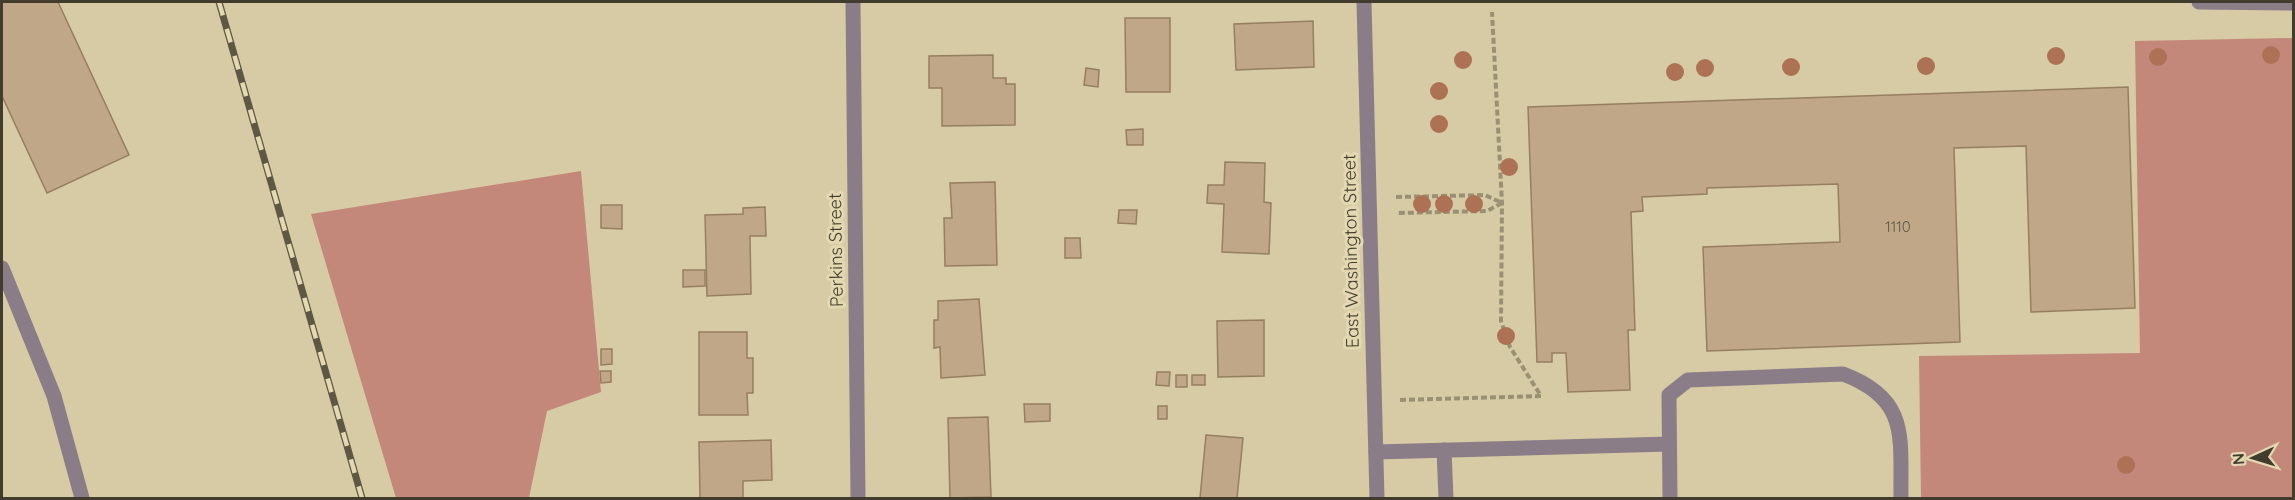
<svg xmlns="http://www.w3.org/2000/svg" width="2295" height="500" font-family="Quicksand,sans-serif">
	<rect width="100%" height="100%" fill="#d6cba4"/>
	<g fill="#c3887a">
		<path d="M2293 38V498H1921L1919 356 2140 353 2135 41Z"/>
		<path d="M581 171 601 392 547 411 529 498H396L311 214Z"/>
	</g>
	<g fill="#bfa787" stroke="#967f60" stroke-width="1.5">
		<path d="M2 2H58L129 155 47 193 2 96Z"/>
		<path d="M1125 18H1170V92H1126Z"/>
		<path d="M1313 21 1314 67 1236 70 1234 24Z"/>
		<path d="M993 55V78H1006V84H1015V125L942 126V88H929V56Z"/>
		<path d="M1086 68 1099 70 1098 87 1084 85Z"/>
		<path d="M2128 87 2135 308 2031 312 2026 146 1954 148 1960 342 1707 351 1703 247 1840 242 1838 184 1707 188V194L1642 197 1643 211 1631 212 1635 330H1628L1630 390 1568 392 1566 353H1552V362H1537L1528 107Z"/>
		<path d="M1143 129V145H1127L1126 130Z"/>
		<path d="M1225 162 1265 163 1264 202 1271 203 1269 254 1222 252 1224 204 1207 203 1208 185H1224Z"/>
		<path d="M995 182 997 265 945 266 944 218H952L950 183Z"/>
		<path d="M601 205H622V229L601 228Z"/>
		<path d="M765 207 766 236H750L751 294 707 296 705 215 743 214V208Z"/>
		<path d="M1119 210H1137L1136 224 1118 223Z"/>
		<path d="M1065 238H1080L1081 258H1065Z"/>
		<path d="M683 270H705V286L683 287Z"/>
		<path d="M979 299 985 375 941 378 940 347 934 348V320H938V301Z"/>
		<path d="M1264 320V376L1218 377 1217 321Z"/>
		<path d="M699 332H747V358H753V393H747L748 415H699Z"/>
		<path d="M601 349H612V364L601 365Z"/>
		<path d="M600 371H611V382L601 383Z"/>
		<path d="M1157 372H1170L1169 386 1156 385Z"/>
		<rect x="1176" y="375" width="11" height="12"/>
		<rect x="1192" y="375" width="13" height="10"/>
		<path d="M1024 404H1050V421L1025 422Z"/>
		<rect x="1158" y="406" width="9" height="13"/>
		<path d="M988 417 991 497 950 498 948 418Z"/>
		<path d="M1206 435 1243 438 1237 498H1200Z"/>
		<path d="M771 440 772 480 743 481V498H700L699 442Z"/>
	</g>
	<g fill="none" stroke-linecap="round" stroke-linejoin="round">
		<g stroke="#9a9174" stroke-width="4" stroke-dasharray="6 3" stroke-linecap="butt">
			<path d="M1396 197 1485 195 1502 203 1487 211 1397 213"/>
			<path d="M1400 400 1541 396 1510 347 1501 321 1502 203 1492 12"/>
		</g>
		<g stroke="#8b7d88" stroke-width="15">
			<path d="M853 2 858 498"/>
			<path d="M1364 2 1377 498"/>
			<path d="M2199 2 2294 3"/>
			<path d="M2 268 54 396 82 498"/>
			<path d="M1444 450 1446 498"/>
			<path d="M1376 452 1669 444"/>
			<path d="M1670 498 1669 395 1688 380 1843 374C1910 399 1900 438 1901 498"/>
		</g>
		<defs>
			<path id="rail" d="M219 2 362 498"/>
		</defs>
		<use href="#rail" stroke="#5d5743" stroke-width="7"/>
		<use href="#rail" stroke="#e3d8b1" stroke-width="4.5" stroke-dasharray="14" stroke-linecap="butt"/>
	</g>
	<g fill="#ad7255">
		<circle cx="2271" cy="55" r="9"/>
		<circle cx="2056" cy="56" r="9"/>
		<circle cx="2158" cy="57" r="9"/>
		<circle cx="1463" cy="60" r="9"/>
		<circle cx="1926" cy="66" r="9"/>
		<circle cx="1791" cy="67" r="9"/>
		<circle cx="1705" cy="68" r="9"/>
		<circle cx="1675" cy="72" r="9"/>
		<circle cx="1439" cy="91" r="9"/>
		<circle cx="1439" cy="124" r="9"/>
		<circle cx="1509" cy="167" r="9"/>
		<circle cx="1422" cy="204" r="9"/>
		<circle cx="1444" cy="204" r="9"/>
		<circle cx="1474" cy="204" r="9"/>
		<circle cx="1506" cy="336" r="9"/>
		<circle cx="2126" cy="465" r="9"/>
	</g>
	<g text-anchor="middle" stroke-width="6" stroke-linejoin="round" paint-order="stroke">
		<g font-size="15" fill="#605744">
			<text x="1898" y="232">1110</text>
		</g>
		<g font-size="18" fill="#413c2d" stroke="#e3d8b1">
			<text transform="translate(836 250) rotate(-91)" y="6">Perkins Street</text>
			<text transform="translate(1351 251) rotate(-91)" y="6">East Washington Street</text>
		</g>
	</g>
	<rect width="2295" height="500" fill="none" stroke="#413c2d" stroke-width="6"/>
	<g transform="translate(2253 458) rotate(266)" stroke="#e3d8b1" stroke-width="4.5" paint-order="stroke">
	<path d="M0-4.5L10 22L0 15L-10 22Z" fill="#413c2d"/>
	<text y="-9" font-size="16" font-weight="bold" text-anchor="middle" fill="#413c2d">N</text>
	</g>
</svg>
